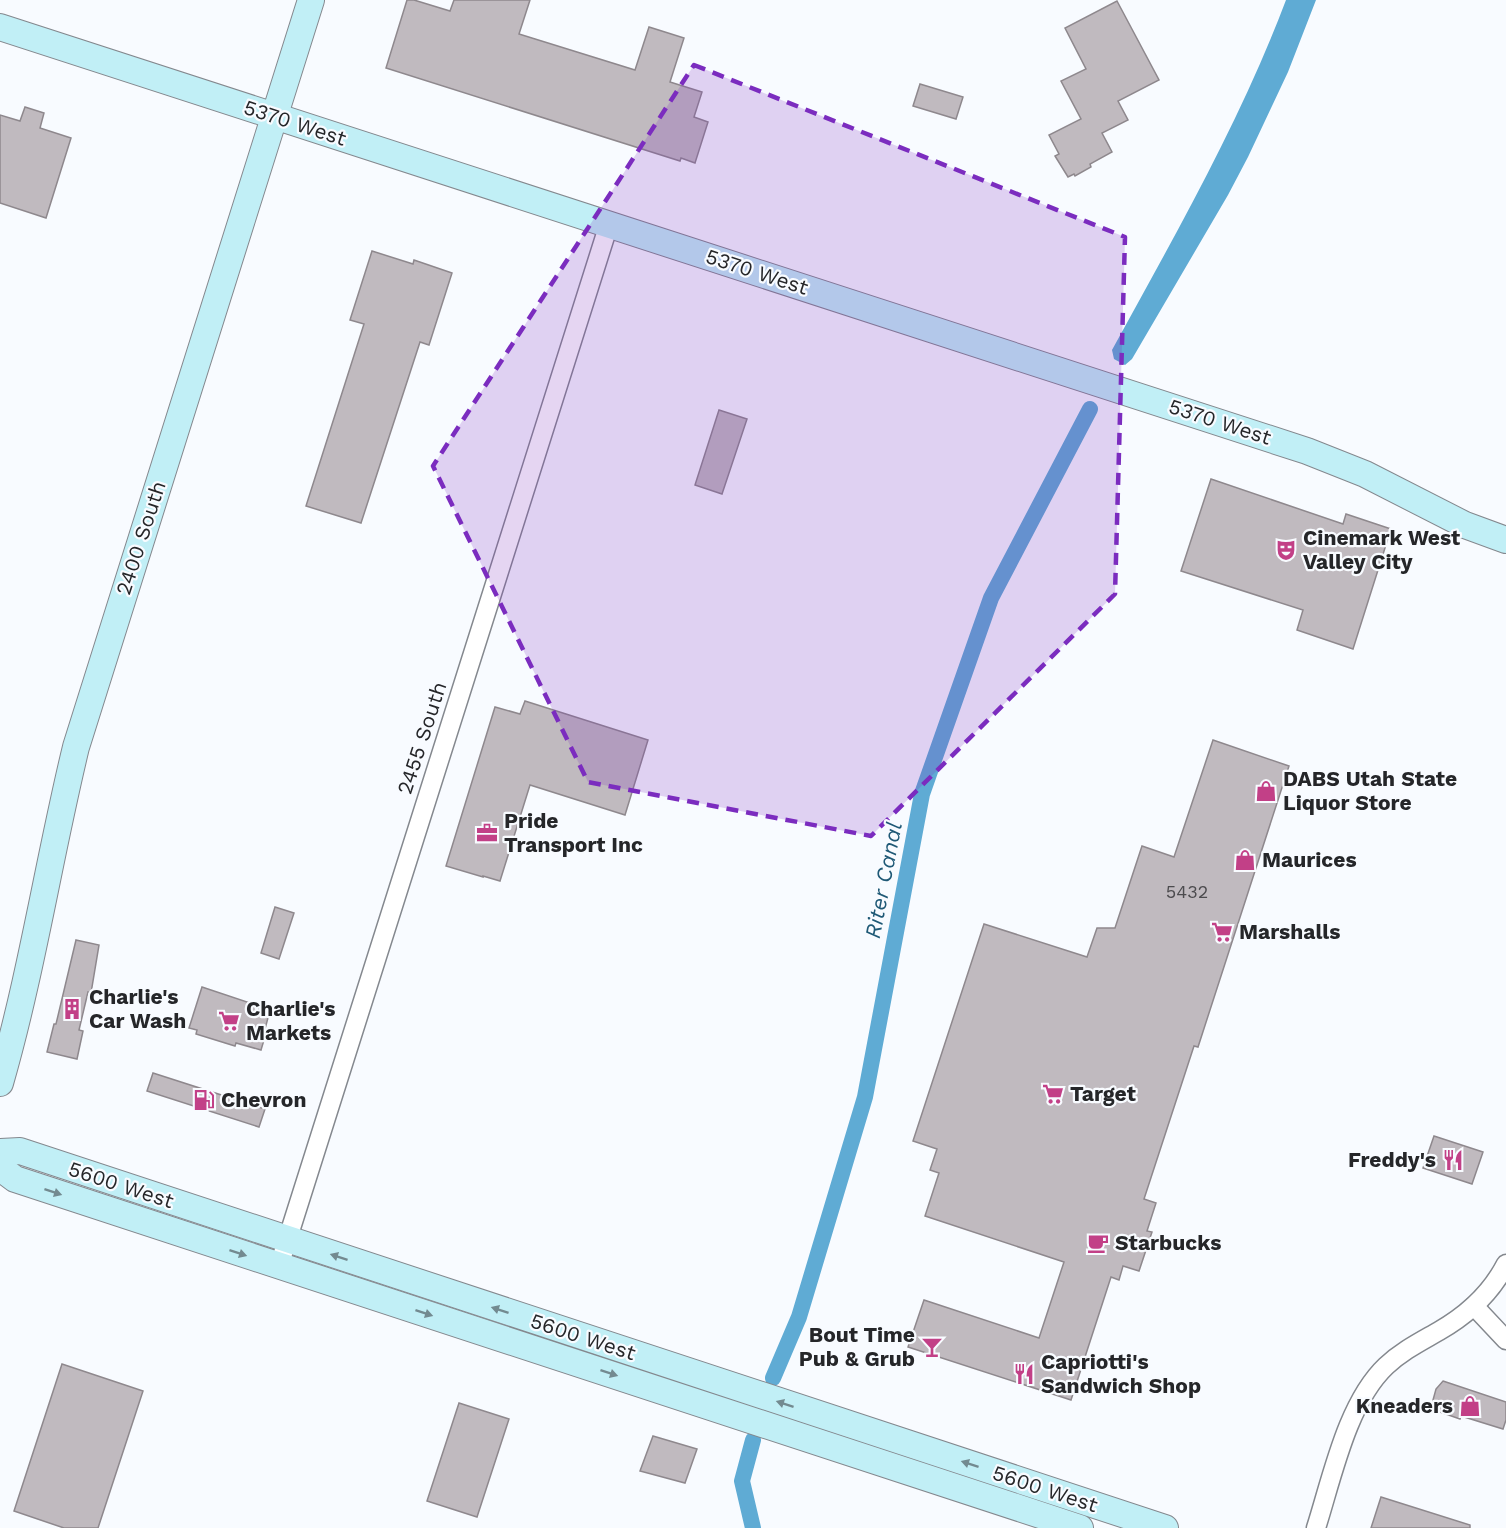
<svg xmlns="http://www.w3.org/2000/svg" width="1506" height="1528" font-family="'Work Sans',sans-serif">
	<rect width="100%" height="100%" fill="#f8fbff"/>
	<path fill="#5fabd4" d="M1286 0H1316L1288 72 1248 157 1228 195 1132 359 1125 365 1114 359 1112 350C1175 235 1240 122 1286 0Z"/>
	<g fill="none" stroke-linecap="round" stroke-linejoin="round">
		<g stroke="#5fabd4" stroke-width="16">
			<path d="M773 1378 799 1317 865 1097 922 794 991 598 1090 409"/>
			<path d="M753 1528 742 1481 753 1440"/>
		</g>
	</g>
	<g fill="#c0babf" stroke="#8e888d" stroke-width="1.5">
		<path d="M407 0H414L450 11 454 0H530L519 34 635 70 649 27 684 38 670 82 702 92 694 117 708 122 695 163 681 158 680 161 386 68Z"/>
		<path d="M1117 1 1159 80 1118 101 1128 120 1102 133 1112 152 1090 164 1091 167 1075 176 1074 174 1068 177 1055 156 1059 154 1049 135 1081 119 1061 81 1086 69 1065 28Z"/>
		<path d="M920 84 963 97 956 119 913 106Z"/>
		<path d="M25 107 44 113 40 128 71 138 46 218 0 203V115L20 121Z"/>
		<path d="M372 251 413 264 414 260 452 273 429 345 420 342 361 523 306 506 364 324 350 320Z"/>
		<path d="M719 410 747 419 722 494 695 485Z"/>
		<path d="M1211 479 1343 524 1346 514 1391 529 1353 649 1297 630 1303 610 1181 571Z"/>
		<path d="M525 701 648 740 625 815 530 785 500 881 483 876V877L446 866 495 707 520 714Z"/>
		<path d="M1213 740 1289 766 1198 1047 1194 1046 1144 1199 1156 1203 1147 1231 1152 1232 1139 1271 1123 1266 1119 1280 1111 1277 1071 1400 908 1347 924 1300 1039 1338 1064 1262 925 1216 939 1173 930 1170 937 1149 913 1141 984 924 1087 957 1097 928H1115L1142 846 1174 857Z"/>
		<path d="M275 907 294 913 279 959 261 953Z"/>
		<path d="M76 940 99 945 91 993 88 992 79 1030 83 1031 77 1059 47 1052 54 1024H56Z"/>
		<path d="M202 987 259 1006 258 1010 269 1014 265 1029 267 1030 261 1050 236 1043 235 1046 196 1034 197 1030 189 1028Z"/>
		<path d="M153 1073 265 1109 259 1127 147 1091Z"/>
		<path d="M1434 1136 1483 1152 1472 1184 1423 1168Z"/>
		<path d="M62 1364 143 1391 98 1528H64L14 1511Z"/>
		<path d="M1443 1381 1506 1402V1420L1503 1429 1461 1416 1460 1419 1434 1410 1433 1400 1436 1389Z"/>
		<path d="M459 1403 509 1419 477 1517 427 1501Z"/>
		<path d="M653 1436 697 1449 685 1483 640 1471Z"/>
		<path d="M1381 1497 1470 1525V1528H1371Z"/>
	</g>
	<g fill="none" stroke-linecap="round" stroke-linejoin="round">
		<defs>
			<g id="street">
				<path d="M279 1266 609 224"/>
				<path d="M1474 1306 1506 1340"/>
				<path d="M1316 1528C1332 1478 1347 1403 1386 1366 1402 1351 1420 1342 1439 1331 1467 1315 1491 1293 1506 1264"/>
			</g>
			<g id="secondary">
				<path d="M0 27 1307 451 1365 474 1465 525 1506 540"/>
				<path d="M0 1083C32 972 49 858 76 747L311 0"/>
				<path d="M0 1152 20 1151 1165 1528"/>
				<path d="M0 1168 15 1179 1080 1528"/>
			</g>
		</defs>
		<use href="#street" stroke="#84888e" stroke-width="21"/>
		<use href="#secondary" stroke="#84888e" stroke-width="28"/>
		<use href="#street" stroke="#fff" stroke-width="18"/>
		<use href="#secondary" stroke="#c1eff6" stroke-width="26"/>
	</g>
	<defs><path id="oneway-solid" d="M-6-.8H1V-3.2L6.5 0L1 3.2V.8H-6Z" transform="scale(1.5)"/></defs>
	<g fill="#738a90">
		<use href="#oneway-solid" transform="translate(53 1192) rotate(18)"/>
		<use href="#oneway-solid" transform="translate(238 1253) rotate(18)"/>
		<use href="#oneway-solid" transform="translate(339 1257) rotate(-162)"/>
		<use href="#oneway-solid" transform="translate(500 1310) rotate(-162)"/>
		<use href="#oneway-solid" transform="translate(424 1313) rotate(18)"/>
		<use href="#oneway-solid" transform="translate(609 1373) rotate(18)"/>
		<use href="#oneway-solid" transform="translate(785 1404) rotate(-162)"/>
		<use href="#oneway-solid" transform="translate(970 1464) rotate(-162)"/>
	</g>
	<path fill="#7b2cbf" fill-opacity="0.2" stroke="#7b2cbf" stroke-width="4.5" stroke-dasharray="12 8" stroke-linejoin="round" d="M694 65 1125 237 1115 594 871 836 588 782 433 466Z"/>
	<defs>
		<symbol id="theatre-bare" viewBox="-9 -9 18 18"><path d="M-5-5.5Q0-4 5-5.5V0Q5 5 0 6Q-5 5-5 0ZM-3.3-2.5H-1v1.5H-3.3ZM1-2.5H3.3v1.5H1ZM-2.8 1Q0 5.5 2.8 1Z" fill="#c24087" stroke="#f8fbff" stroke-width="2.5" paint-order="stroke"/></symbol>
		<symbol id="shop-bare" viewBox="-9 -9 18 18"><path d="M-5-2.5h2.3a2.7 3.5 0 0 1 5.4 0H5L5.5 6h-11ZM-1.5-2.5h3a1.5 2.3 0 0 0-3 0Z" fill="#c24087" stroke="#f8fbff" stroke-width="2.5" paint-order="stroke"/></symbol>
		<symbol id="office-bare" viewBox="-9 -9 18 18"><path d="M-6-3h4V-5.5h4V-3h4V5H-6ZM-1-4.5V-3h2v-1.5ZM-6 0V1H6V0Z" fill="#c24087" stroke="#f8fbff" stroke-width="2.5" paint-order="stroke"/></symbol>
		<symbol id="supermarket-bare" viewBox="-9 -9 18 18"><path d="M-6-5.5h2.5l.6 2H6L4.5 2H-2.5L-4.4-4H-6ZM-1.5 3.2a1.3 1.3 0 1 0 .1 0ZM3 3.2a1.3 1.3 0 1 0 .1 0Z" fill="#c24087" stroke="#f8fbff" stroke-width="2.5" paint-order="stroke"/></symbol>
		<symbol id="building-bare" viewBox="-9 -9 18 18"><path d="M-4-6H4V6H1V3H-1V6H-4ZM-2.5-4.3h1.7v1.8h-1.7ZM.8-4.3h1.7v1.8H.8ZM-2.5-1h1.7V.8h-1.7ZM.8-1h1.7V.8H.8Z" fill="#c24087" stroke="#f8fbff" stroke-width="2.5" paint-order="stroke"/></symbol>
		<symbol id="fuel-bare" viewBox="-9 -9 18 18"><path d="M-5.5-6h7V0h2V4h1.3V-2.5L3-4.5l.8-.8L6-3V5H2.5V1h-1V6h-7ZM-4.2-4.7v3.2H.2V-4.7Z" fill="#c24087" stroke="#f8fbff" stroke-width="2.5" paint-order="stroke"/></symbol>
		<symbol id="restaurant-bare" viewBox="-9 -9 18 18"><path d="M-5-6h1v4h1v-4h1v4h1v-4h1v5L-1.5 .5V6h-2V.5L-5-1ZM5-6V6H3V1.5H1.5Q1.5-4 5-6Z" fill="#c24087" stroke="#f8fbff" stroke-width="2.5" paint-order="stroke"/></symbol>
		<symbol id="cafe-bare" viewBox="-9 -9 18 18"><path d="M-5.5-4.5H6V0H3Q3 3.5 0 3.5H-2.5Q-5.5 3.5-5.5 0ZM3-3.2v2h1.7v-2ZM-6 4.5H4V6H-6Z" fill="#c24087" stroke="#f8fbff" stroke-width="2.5" paint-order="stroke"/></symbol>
		<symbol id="bar-bare" viewBox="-9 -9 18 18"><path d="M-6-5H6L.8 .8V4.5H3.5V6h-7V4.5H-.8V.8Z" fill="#c24087" stroke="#f8fbff" stroke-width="2.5" paint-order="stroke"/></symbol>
	</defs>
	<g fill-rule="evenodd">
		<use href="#theatre-bare" x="1271" y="535" width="30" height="30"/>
		<use href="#shop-bare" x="1251" y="776" width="30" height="30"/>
		<use href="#office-bare" x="472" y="818" width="30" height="30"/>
		<use href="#shop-bare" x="1230" y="845" width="30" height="30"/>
		<use href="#supermarket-bare" x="1207" y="917" width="30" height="30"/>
		<use href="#building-bare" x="57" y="994" width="30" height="30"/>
		<use href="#supermarket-bare" x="214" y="1006" width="30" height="30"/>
		<use href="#supermarket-bare" x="1038" y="1079" width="30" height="30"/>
		<use href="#fuel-bare" x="189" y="1085" width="30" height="30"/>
		<use href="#restaurant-bare" x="1438" y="1145" width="30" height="30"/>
		<use href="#cafe-bare" x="1083" y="1228" width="30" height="30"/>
		<use href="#bar-bare" x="917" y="1332" width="30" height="30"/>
		<use href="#restaurant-bare" x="1009" y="1359" width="30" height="30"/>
		<use href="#shop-bare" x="1455" y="1391" width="30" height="30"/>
	</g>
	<g text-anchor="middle" stroke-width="4.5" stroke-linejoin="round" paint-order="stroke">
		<g font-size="18" fill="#4c4b4e">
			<text x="1187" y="898">5432</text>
		</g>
		<g font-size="21" fill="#252629" stroke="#f8fbff">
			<text transform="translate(295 123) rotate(18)" y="7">5370 West</text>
			<text transform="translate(757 272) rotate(18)" y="7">5370 West</text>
			<text transform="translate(1220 422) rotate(18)" y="7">5370 West</text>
			<text transform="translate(141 538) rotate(-72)" y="7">2400 South</text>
			<text transform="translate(422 738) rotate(-72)" y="7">2455 South</text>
			<text transform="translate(121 1185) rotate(18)" y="7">5600 West</text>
			<text transform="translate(583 1337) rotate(18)" y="7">5600 West</text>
			<text transform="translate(1045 1489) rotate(18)" y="7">5600 West</text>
		</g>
		<g font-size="21" font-weight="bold" fill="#252629" stroke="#f8fbff" text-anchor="start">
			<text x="1303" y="545">Cinemark West<tspan x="1303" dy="24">Valley City</tspan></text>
			<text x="1283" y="786">DABS Utah State<tspan x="1283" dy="24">Liquor Store</tspan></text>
			<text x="504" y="828">Pride<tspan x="504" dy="24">Transport Inc</tspan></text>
			<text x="1262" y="867">Maurices</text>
			<text x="1239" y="939">Marshalls</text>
			<text x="89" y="1004">Charlie's<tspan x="89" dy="24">Car Wash</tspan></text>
			<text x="246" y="1016">Charlie's<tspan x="246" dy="24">Markets</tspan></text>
			<text x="1070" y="1101">Target</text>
			<text x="221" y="1107">Chevron</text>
			<text x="1436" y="1167" text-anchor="end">Freddy's</text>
			<text x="1115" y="1250">Starbucks</text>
			<text x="915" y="1342" text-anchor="end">Bout Time<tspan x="915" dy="24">Pub &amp; Grub</tspan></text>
			<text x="1041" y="1369">Capriotti's<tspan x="1041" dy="24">Sandwich Shop</tspan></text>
			<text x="1453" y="1413" text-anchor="end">Kneaders</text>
		</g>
		<g font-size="22" font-style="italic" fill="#1f5976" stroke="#f8fbff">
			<text transform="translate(883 880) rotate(-79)" y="8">Riter Canal</text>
		</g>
	</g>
</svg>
